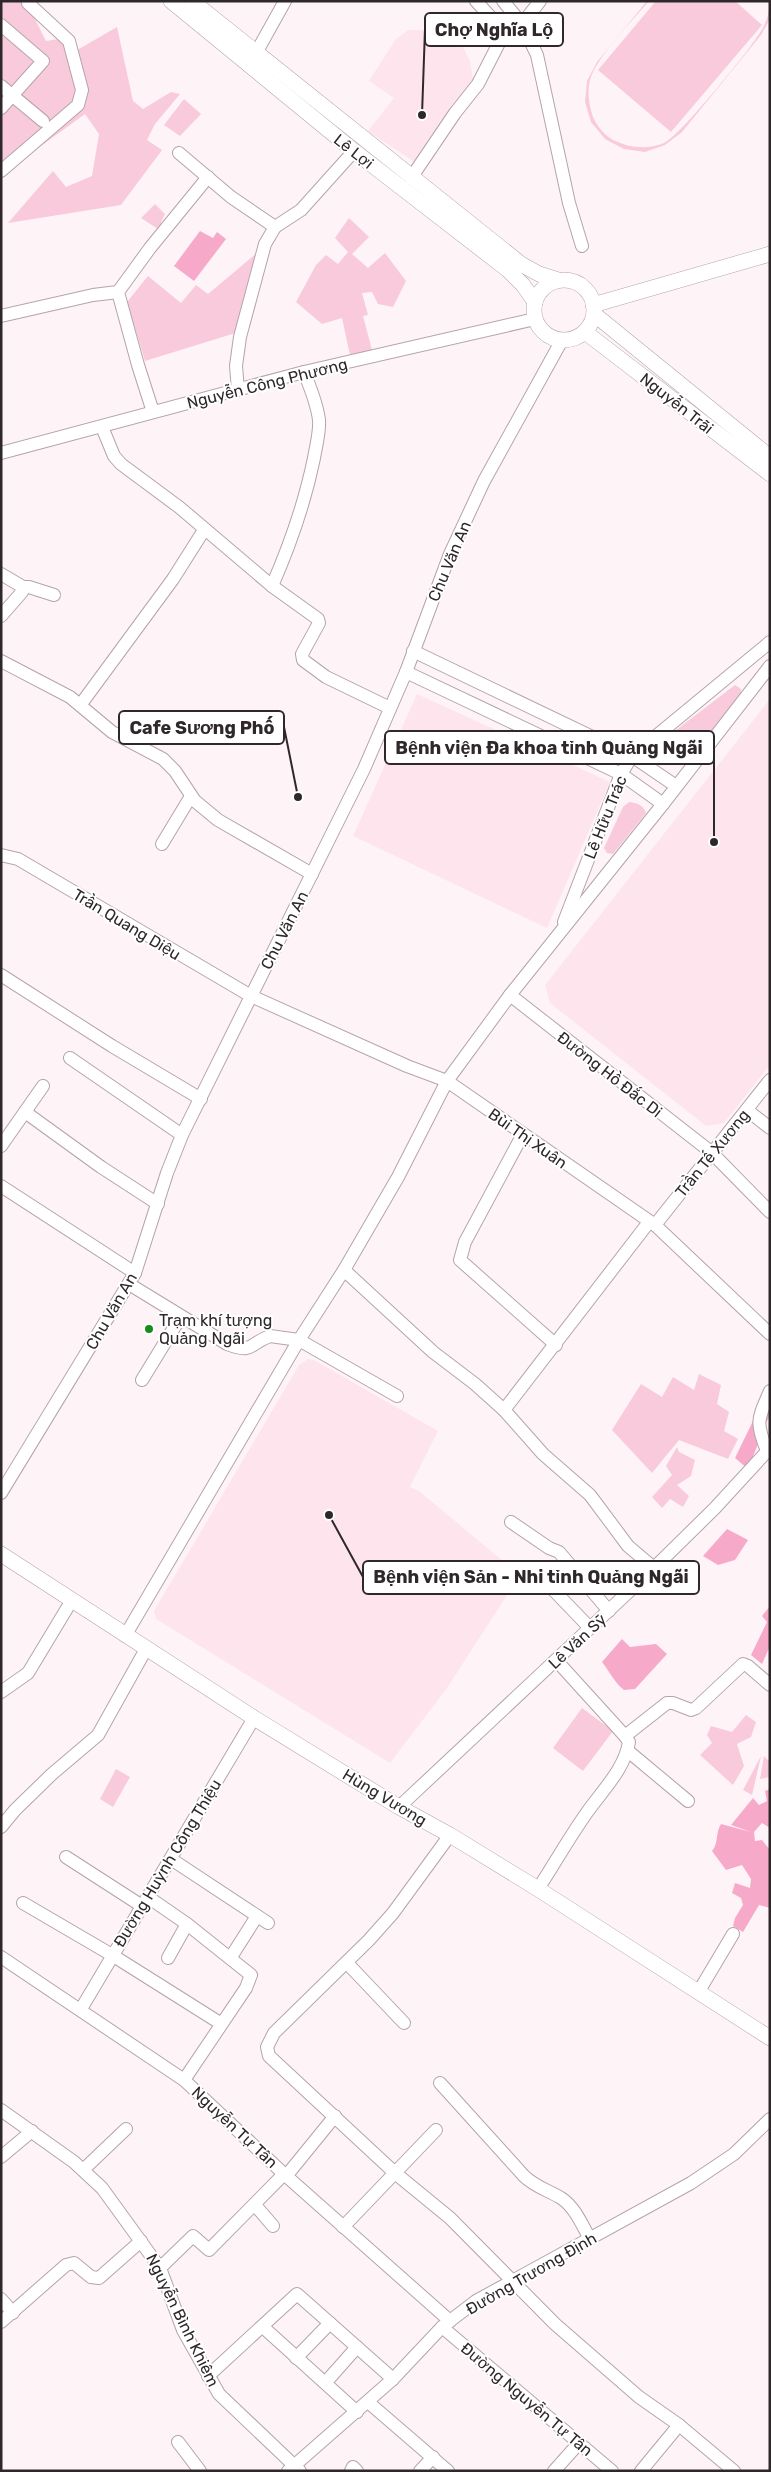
<svg xmlns="http://www.w3.org/2000/svg" width="771" height="2472" font-family="Rubik,sans-serif">
	<rect width="100%" height="100%" fill="#fef4f7"/>
	<g fill="#fde4ed">
		<path d="M408 30H422L461 43 470 61 476 96 422 167 368 131 394 98 369 81 396 39Z"/>
		<path d="M417 694 610 782 547 928 353 836Z"/>
		<path d="M770 699V1065L724 1123 706 1126 550 1003 545 985Z"/>
		<path d="M308 1359 314 1360 438 1431 410 1487 419 1491 520 1575 447 1688 390 1763 156 1619 154 1611 299 1365Z"/>
	</g>
	<g fill="#f9cadc">
		<path d="M1 1H26L46 41 59 39 72 53 117 27 133 101 143 109 171 92 180 94 155 124 147 140 162 150 121 205 8 223 53 171 66 187 92 176 99 134 85 114 1 175Z"/>
		<path d="M647 1H649C633 20 596 58 590 80 587 92 589 103 592 114 595 124 604 135 613 140 630 148 647 150 664 143 679 137 748 52 759 34 766 24 769 15 770 2V19L761 35 682 132 665 145 645 152 624 149 605 139 591 122 585 102 587 81 597 62Z"/>
		<path d="M656 1H735L762 25 671 132 598 70Z"/>
		<path d="M184 99 201 114 180 136 164 125Z"/>
		<path d="M155 204 165 214 161 222V231L141 218Z"/>
		<path d="M349 218 369 237 352 254 368 268 385 253 406 281 393 307 378 304 372 292 362 293 368 315 363 316 372 350 350 355 342 318 322 324 296 302 316 265 326 255 338 264 348 252 335 238Z"/>
		<path d="M264 247 242 331 145 361 127 302 148 276 181 303 196 285 208 294Z"/>
		<path d="M735 685 741 689V694L697 750H688L675 743 674 733 676 730Z"/>
		<path d="M629 802C638 803 643 805 646 813L613 854 607 853 604 848 623 807Z"/>
		<path d="M699 1374 721 1385 717 1404 729 1412 724 1431 738 1439 728 1459 679 1440 652 1473 612 1430 641 1384 662 1397 673 1377 694 1390Z"/>
		<path d="M677 1447 679 1452 695 1460 691 1476 677 1485 689 1496 683 1507 670 1499 662 1508 652 1497 672 1475 666 1466Z"/>
		<path d="M582 1708 613 1731 583 1771 553 1748Z"/>
		<path d="M746 1715 756 1722 751 1737 737 1744 744 1766 733 1785 700 1755 712 1743 707 1735 711 1726 732 1732Z"/>
		<path d="M761 1756 752 1795 743 1790Z"/>
		<path d="M764 1756 770 1762V1777L760 1779Z"/>
		<path d="M116 1769 130 1777 113 1807 100 1799Z"/>
	</g>
	<g fill="#f7a9ca">
		<path d="M200 231 213 238 217 232 226 239 194 281 174 266Z"/>
		<path d="M767 1392 770 1393V1414L748 1469 735 1458Z"/>
		<path d="M727 1529 748 1540 735 1560 718 1565 703 1556Z"/>
		<path d="M770 1606V1646L762 1664 751 1655 767 1622 762 1616Z"/>
		<path d="M622 1639 630 1647 656 1644 667 1654 635 1689 624 1690C614 1682 610 1672 602 1662Z"/>
		<path d="M770 1789V1828L762 1823 754 1832 755 1841 762 1840 770 1850V1908L759 1905 743 1932 733 1926 735 1918 743 1905 741 1898 732 1893 735 1883 750 1888 751 1879 742 1865 726 1870 712 1851C719 1843 715 1833 721 1824L751 1832 731 1825 753 1798 759 1805 767 1801 765 1791Z"/>
	</g>
	<g fill="none" stroke-linecap="round" stroke-linejoin="round">
		<defs>
			<g id="minor">
				<path d="M503 1 522 24 537 55 569 203 582 246"/>
				<path d="M522 24 540 1"/>
				<path d="M1 25 43 61 1 108"/>
				<path d="M256 53 285 1"/>
				<path d="M1 86 43 121"/>
				<path d="M179 153 231 197 275 227"/>
				<path d="M1 171 78 105 82 90 69 41 28 3"/>
				<path d="M411 178 455 113 478 84 500 41 502 35 497 24 476 1"/>
				<path d="M1 316 93 295 118 292"/>
				<path d="M238 390 236 366 240 337 265 244 275 227 301 210 354 151"/>
				<path d="M153 412 138 365 118 292 150 248 208 177"/>
				<path d="M102 427 114 456 121 464 179 507 272 586 318 619 319 623 302 654 303 660 326 677 390 708"/>
				<path d="M1 453 304 372 535 319"/>
				<path d="M1 574 23 587 22 592 1 616"/>
				<path d="M272 586C290 545 305 502 314 458 316 446 320 432 319 420 317 403 310 387 304 372"/>
				<path d="M23 587H29L54 595"/>
				<path d="M413 651 632 756 676 786"/>
				<path d="M1 661 70 697 112 732 163 759 175 771 195 801 218 820 312 874"/>
				<path d="M406 672 621 774 663 804"/>
				<path d="M81 704 173 579 204 530"/>
				<path d="M162 844 191 796"/>
				<path d="M1 855 18 859 251 996 407 1066 447 1081 655 1225 770 1334"/>
				<path d="M564 922 621 774 632 756 770 642"/>
				<path d="M1 975 112 1046 201 1099"/>
				<path d="M510 995 711 1152 770 1212"/>
				<path d="M70 1058 182 1135"/>
				<path d="M747 1110 770 1128"/>
				<path d="M25 1112 101 1167 158 1204"/>
				<path d="M523 1134 465 1242 460 1260 556 1345"/>
				<path d="M1 1146 43 1086"/>
				<path d="M1 1186 135 1273"/>
				<path d="M655 1225 770 1080"/>
				<path d="M344 1270 433 1352 475 1384 504 1410 543 1454 590 1495 628 1546 654 1568"/>
				<path d="M129 1284 227 1344C254 1354 248 1344 270 1336L299 1340 397 1396"/>
				<path d="M142 1380 180 1318"/>
				<path d="M504 1410 649 1222"/>
				<path d="M767 1451C755 1421 758 1419 770 1391"/>
				<path d="M1 1493 135 1273 167 1173 182 1135 364 769 406 672 450 554 484 481 562 340"/>
				<path d="M511 1522 549 1548 559 1552 609 1611"/>
				<path d="M536 1572 590 1628"/>
				<path d="M125 1636 299 1340 344 1270 398 1177 447 1081 510 995 663 804 770 666"/>
				<path d="M556 1660 625 1736"/>
				<path d="M1 1692 28 1673 72 1600"/>
				<path d="M628 1751 688 1801"/>
				<path d="M399 1807 654 1568 715 1508 770 1448"/>
				<path d="M1 1827 15 1810 52 1774 98 1735 146 1649"/>
				<path d="M450 1835 393 1913 369 1940 274 2033 267 2047 269 2056 395 2173 450 2218 555 2324 639 2397 679 2425 734 2471"/>
				<path d="M66 1857 142 1906"/>
				<path d="M171 1859 268 1923"/>
				<path d="M538 1889C555 1863 570 1836 588 1811 603 1790 625 1768 629 1742L625 1736 667 1703H673L691 1710 696 1708 743 1664 748 1666 770 1685"/>
				<path d="M148 1897 187 1924 251 1975 246 1988 184 2080"/>
				<path d="M23 1903 112 1955 220 2023"/>
				<path d="M1 1957 184 2080 284 2174 450 2321"/>
				<path d="M231 1957 257 1916"/>
				<path d="M168 1958 187 1924"/>
				<path d="M347 1963 404 2023"/>
				<path d="M699 1991 733 1934"/>
				<path d="M81 2009 254 1718"/>
				<path d="M440 2083 524 2176C535 2187 548 2190 561 2198 575 2207 582 2225 590 2239"/>
				<path d="M1 2110 74 2162 102 2188 160 2268 183 2330 219 2394 300 2471"/>
				<path d="M1 2157 32 2131"/>
				<path d="M83 2170 126 2129"/>
				<path d="M287 2175 335 2116"/>
				<path d="M255 2205 273 2226"/>
				<path d="M343 2227 436 2130"/>
				<path d="M160 2268 193 2236 209 2250 284 2174"/>
				<path d="M1 2299 13 2313"/>
				<path d="M1 2322 66 2265 74 2263 91 2277 99 2278 141 2241"/>
				<path d="M263 2327 357 2412"/>
				<path d="M442 2327 612 2471"/>
				<path d="M296 2358 330 2323"/>
				<path d="M208 2376 297 2294 393 2379"/>
				<path d="M326 2382 357 2347"/>
				<path d="M368 2402 448 2471"/>
				<path d="M178 2442 200 2471"/>
				<path d="M288 2471 393 2379 442 2327 476 2301 691 2183 734 2154 770 2119"/>
				<path d="M351 2471 353 2467 357 2471"/>
				<path d="M420 2471 433 2457"/>
				<path d="M554 2471 579 2443"/>
				<path d="M641 2471 679 2425"/>
			</g>
			<g id="major">
				<path d="M171 1 354 151 508 270 523 285 535 302"/>
				<path d="M192 1 521 264 539 274 558 280"/>
				<circle cx="564" cy="310" r="30"/>
				<path d="M593 305 770 254"/>
				<path d="M594 314 770 457"/>
				<path d="M585 332 770 474"/>
				<path d="M1 1554 254 1718 399 1807 450 1835 538 1889 770 2038"/>
			</g>
		</defs>
		<use href="#minor" stroke="#b4a4aa" stroke-width="14"/>
		<use href="#major" stroke="#b4a4aa" stroke-width="16"/>
		<use href="#minor" stroke="#fff" stroke-width="12"/>
		<use href="#major" stroke="#fff" stroke-width="15"/>
	</g>
	<circle fill="#158e19" stroke="#fff" stroke-width="2" cx="149" cy="1329" r="5"/>
	<g text-anchor="middle" stroke-width="4" stroke-linejoin="round" paint-order="stroke">
		<g font-size="16" fill="#2f282b" stroke="#fff">
			<text transform="translate(354 151) rotate(38)" y="6">Lê Lợi</text>
			<text transform="translate(267 383) rotate(-14)" y="6">Nguyễn Công Phương</text>
			<text transform="translate(677 403) rotate(38)" y="6">Nguyễn Trãi</text>
			<text transform="translate(449 561) rotate(-67)" y="6">Chu Văn An</text>
			<text transform="translate(605 817) rotate(-68)" y="6">Lê Hữu Trác</text>
			<text transform="translate(127 924) rotate(31)" y="6">Trần Quang Diệu</text>
			<text transform="translate(284 930) rotate(-63)" y="6">Chu Văn An</text>
			<text transform="translate(610 1074) rotate(38)" y="6">Đường Hồ Đắc Di</text>
			<text transform="translate(528 1138) rotate(35)" y="6">Bùi Thị Xuân</text>
			<text transform="translate(712 1153) rotate(-51)" y="6">Trần Tế Xương</text>
			<text transform="translate(111 1311) rotate(-60)" y="6">Chu Văn An</text>
			<text transform="translate(577 1641) rotate(-43)" y="6">Lê Văn Sỹ</text>
			<text transform="translate(385 1797) rotate(31)" y="6">Hùng Vương</text>
			<text transform="translate(167 1863) rotate(-59)" y="6">Đường Huỳnh Công Thiệu</text>
			<text transform="translate(235 2127) rotate(43)" y="6">Nguyễn Tự Tân</text>
			<text transform="translate(531 2273) rotate(-30)" y="6">Đường Trương Định</text>
			<text transform="translate(183 2320) rotate(64)" y="6">Nguyễn Bình Khiêm</text>
			<text transform="translate(527 2399) rotate(40)" y="6">Đường Nguyễn Tự Tân</text>
		</g>
		<g font-size="16" fill="#2f282b" stroke="#fff" text-anchor="start">
			<text x="159" y="1326">Trạm khí tượng<tspan x="159" dy="18">Quảng Ngãi</tspan></text>
		</g>
	</g>
	<path fill="none" stroke="#2f282b" stroke-width="2" d="M422 115L425 29M298 797L284 727M714 842L714 748M329 1515L363 1577"/>
	<g fill="#2f282b" stroke="#fff" stroke-width="2">
		<circle cx="422" cy="115" r="5"/>
		<circle cx="298" cy="797" r="5"/>
		<circle cx="714" cy="842" r="5"/>
		<circle cx="329" cy="1515" r="5"/>
	</g>
	<g fill="#fff" stroke="#2f282b" stroke-width="2">
		<rect x="425" y="13" width="138" height="33" rx="5"/>
		<rect x="119" y="711" width="165" height="33" rx="5"/>
		<rect x="385" y="731" width="329" height="33" rx="5"/>
		<rect x="363" y="1561" width="336" height="33" rx="5"/>
	</g>
	<g font-size="18" text-anchor="middle" font-weight="bold" fill="#2f282b">
		<text x="494" y="36">Chợ Nghĩa Lộ</text>
		<text x="202" y="734">Cafe Sương Phố</text>
		<text x="549" y="754">Bệnh viện Đa khoa tỉnh Quảng Ngãi</text>
		<text x="531" y="1583">Bệnh viện Sản - Nhi tỉnh Quảng Ngãi</text>
	</g>
	<rect width="771" height="2472" fill="none" stroke="#2f282b" stroke-width="5"/>
</svg>
